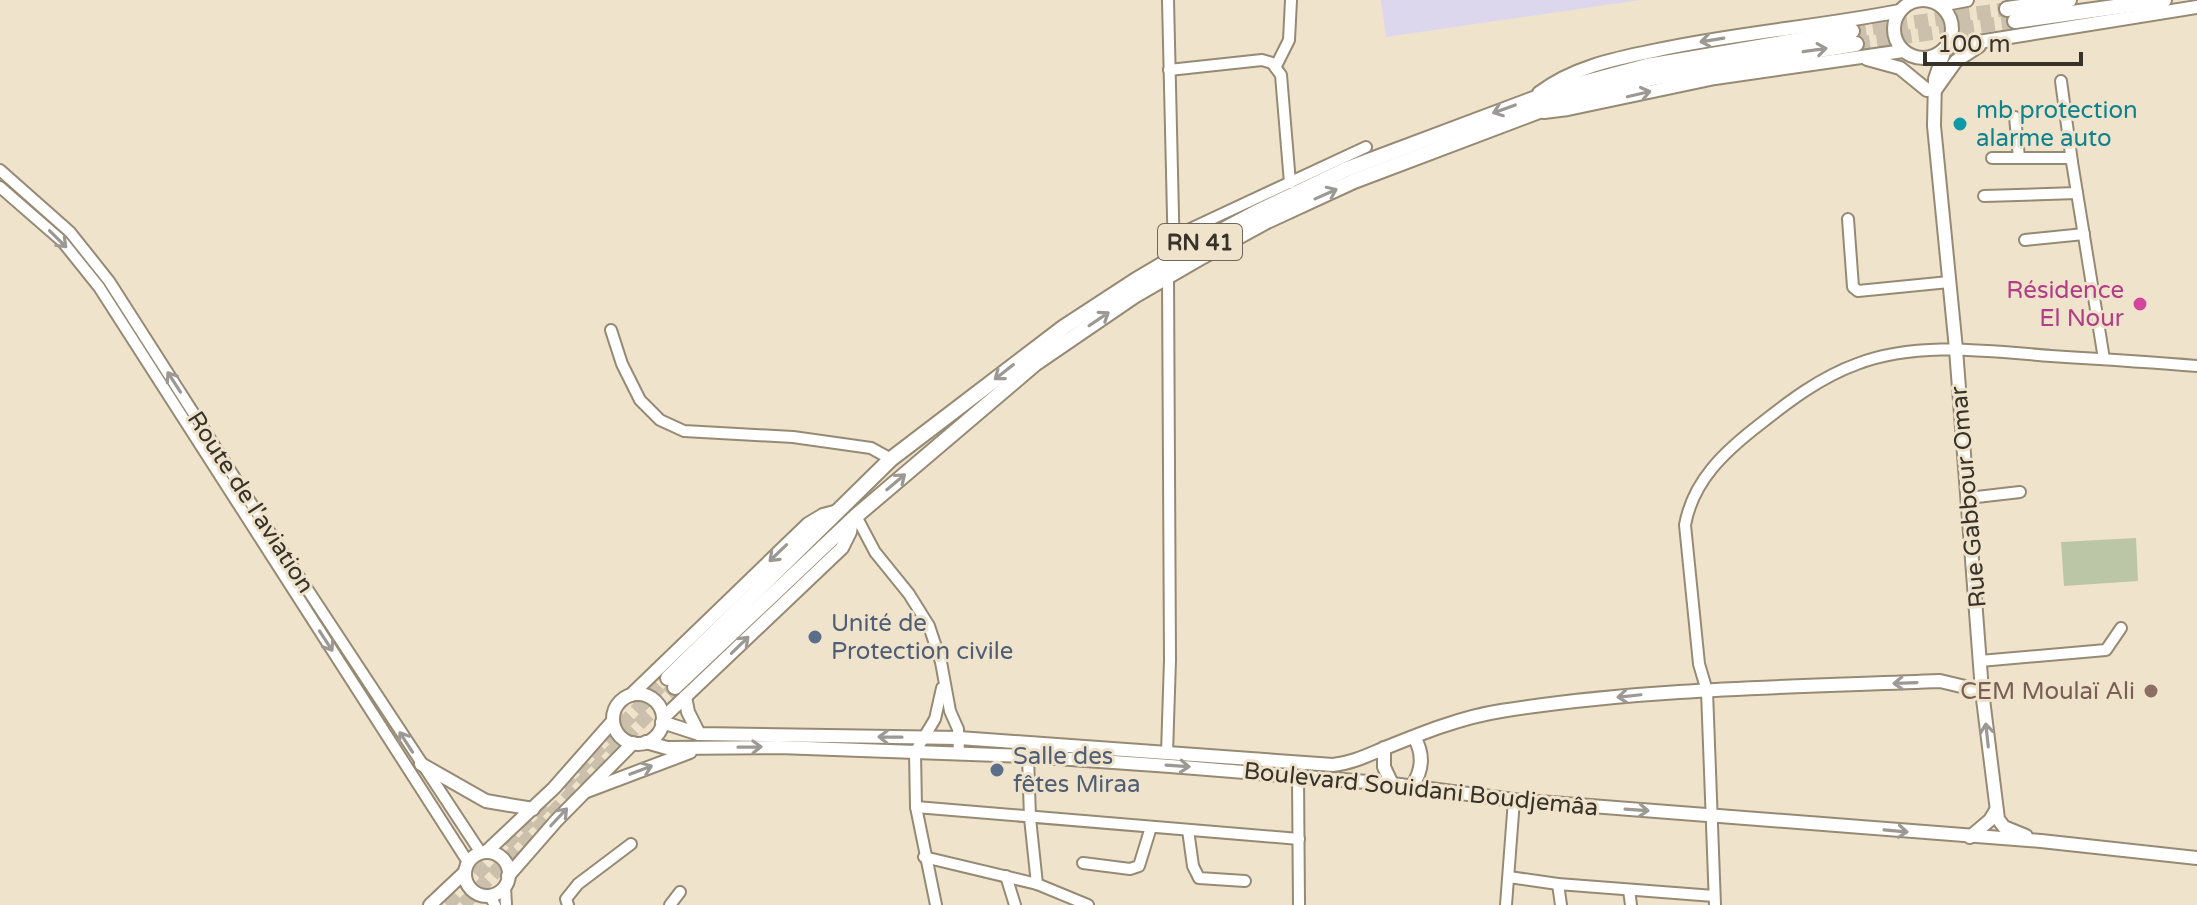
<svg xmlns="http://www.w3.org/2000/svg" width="2197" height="905" font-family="'Varela Round',sans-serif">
	<rect width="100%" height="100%" fill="#f0e3cb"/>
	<path fill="#dcd7ed" d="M1381 0H1640L1386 37Z"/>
	<path fill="#bbc6a7" d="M2136 538 2138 581 2064 586 2061 542Z"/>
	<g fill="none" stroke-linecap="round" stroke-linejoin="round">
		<g stroke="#cbc0ab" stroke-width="14" stroke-dasharray="14 7" stroke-linecap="butt">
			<path d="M1852 31 2007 9"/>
			<path d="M1856 44 2015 21"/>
			<path d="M562 786 668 678"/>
			<path d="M447 905 548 801"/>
			<path d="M463 905 675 687"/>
		</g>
		<defs>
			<g id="minor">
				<path d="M1168 0 1174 258"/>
				<path d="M1276 66 1289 40 1291 0"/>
				<path d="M1169 70 1262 60 1272 63 1281 75 1290 183"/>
				<path d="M2061 81 2072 162"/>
				<path d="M2015 117 2019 158"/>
				<path d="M1992 158H2070L2072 162 2104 359"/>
				<path d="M0 170 70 232 109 281 265 525 481 853"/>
				<path d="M0 187 62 241 99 287 468 862"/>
				<path d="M1984 196 2077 193"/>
				<path d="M1848 219 1853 287 1858 291 1949 282"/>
				<path d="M1173 237 1366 147"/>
				<path d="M2025 240 2084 234"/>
				<path d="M611 330 622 364 640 400 660 420 684 431 793 437 871 448 891 459"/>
				<path d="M1968 498 2020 492"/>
				<path d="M856 516 875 552 909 594 929 626 941 662 950 711 958 729 959 754"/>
				<path d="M1980 661 2106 650 2121 628"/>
				<path d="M1167 753 1170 660 1168 275"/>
				<path d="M1028 756 1030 818 1037 884"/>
				<path d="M1298 776 1299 905"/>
				<path d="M916 807 1299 839"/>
				<path d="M1188 830 1193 866 1199 878 1245 881"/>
				<path d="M924 857 1037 884 1088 905"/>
				<path d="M1083 863 1130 869 1139 866 1151 827"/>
				<path d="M1006 876 1015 905"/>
				<path d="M1509 877 1558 884 1714 896"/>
				<path d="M1558 884 1561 905"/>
				<path d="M505 886 506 905"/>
				<path d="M1629 890 1631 905"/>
				<path d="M489 895 495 905"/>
				<path d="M568 905 566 899 578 884 631 844"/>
				<path d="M670 905 680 892"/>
				<path d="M936 905 916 807 915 752 935 719 942 688"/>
				<path d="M1506 905 1514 800"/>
				<path d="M1715 905 1707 691 1699 664 1685 525C1693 481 1724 452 1759 425 1789 401 1821 377 1857 364 1917 341 1988 351 2051 356 2100 359 2148 362 2197 366"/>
			</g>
			<g id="major">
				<circle cx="1923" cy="29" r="29"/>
				<path d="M1940 5 1967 0"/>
				<path d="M1947 47 2197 7"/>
				<path d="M1945 49 1935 79 1934 126 1956 349 1982 691 1998 819 2004 827 2026 836"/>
				<path d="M1867 59 1900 68 1927 90"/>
				<path d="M1936 89 1956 61 1979 46"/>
				<path d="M1539 93C1572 68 1613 59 1653 51 1735 33 1818 27 1900 11"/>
				<path d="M1544 112 1568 109 1715 78 1903 51"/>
				<circle cx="638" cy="719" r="25"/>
				<path d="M631 695 808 524 823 515 838 511"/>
				<path d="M685 697 688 712 699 734"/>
				<path d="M663 718 842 548 850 532 852 520"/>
				<path d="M662 722 699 734 959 738 1333 765C1352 763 1368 755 1385 748 1422 733 1462 717 1501 711 1646 688 1793 687 1940 681L1982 691"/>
				<path d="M646 742 667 748 779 747 1028 756 1170 766 1392 784 1514 800 2041 841 2197 858"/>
				<path d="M1384 748V767L1392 784"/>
				<path d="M421 764 486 801 533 809"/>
				<path d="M1412 786C1423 770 1424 754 1414 737"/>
				<path d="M587 791 690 752"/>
				<path d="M1970 837 1990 820 1996 810"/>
				<path d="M486 852 554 788 613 721"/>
				<circle cx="487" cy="874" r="22"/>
				<path d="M508 876 556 821 633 743"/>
				<path d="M430 905 465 872"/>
			</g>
			<g id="highway">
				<path d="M2007 9 2069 0"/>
				<path d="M2015 21 2164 0"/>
				<path d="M668 678 891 459 1064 327 1136 280 1197 244 1259 211 1347 169 1560 89 1647 66 1852 31"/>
				<path d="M675 687 856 516 1036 363 1134 296 1203 256 1265 222 1354 181 1563 102 1652 78 1856 44"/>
			</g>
		</defs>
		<use href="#minor" stroke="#968a74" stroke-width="14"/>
		<use href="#major" stroke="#968a74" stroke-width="16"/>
		<use href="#highway" stroke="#968a74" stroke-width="18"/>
		<use href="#minor" stroke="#fff" stroke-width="10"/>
		<use href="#major" stroke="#fff" stroke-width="12"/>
		<use href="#highway" stroke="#fff" stroke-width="14"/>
	</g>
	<defs><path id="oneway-shaft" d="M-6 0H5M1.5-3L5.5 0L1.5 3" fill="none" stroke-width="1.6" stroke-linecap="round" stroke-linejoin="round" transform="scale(2)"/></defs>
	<g stroke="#9c9994">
		<use href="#oneway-shaft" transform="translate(1712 40) rotate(171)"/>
		<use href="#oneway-shaft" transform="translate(1815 50) rotate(-8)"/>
		<use href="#oneway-shaft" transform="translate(1639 94) rotate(-13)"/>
		<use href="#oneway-shaft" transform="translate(1504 109) rotate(160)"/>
		<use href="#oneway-shaft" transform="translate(1326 194) rotate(-24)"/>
		<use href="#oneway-shaft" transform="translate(58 239) rotate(45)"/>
		<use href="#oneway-shaft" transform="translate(1099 319) rotate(-34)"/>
		<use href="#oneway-shaft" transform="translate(1004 372) rotate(142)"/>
		<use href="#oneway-shaft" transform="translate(174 382) rotate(-123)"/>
		<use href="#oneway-shaft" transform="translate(896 482) rotate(-40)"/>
		<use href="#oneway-shaft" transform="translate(778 553) rotate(136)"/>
		<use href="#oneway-shaft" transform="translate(326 641) rotate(57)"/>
		<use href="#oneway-shaft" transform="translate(740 645) rotate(-44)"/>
		<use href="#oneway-shaft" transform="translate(1905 683) rotate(178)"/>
		<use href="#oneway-shaft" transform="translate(1629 696) rotate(174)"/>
		<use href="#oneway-shaft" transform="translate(1987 735) rotate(-96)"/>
		<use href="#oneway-shaft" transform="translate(890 737) rotate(-179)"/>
		<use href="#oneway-shaft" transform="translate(406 742) rotate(-123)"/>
		<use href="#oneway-shaft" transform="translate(750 747) rotate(-1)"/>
		<use href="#oneway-shaft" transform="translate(1178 766) rotate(4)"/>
		<use href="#oneway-shaft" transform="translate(641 770) rotate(-21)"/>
		<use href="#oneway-shaft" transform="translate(1637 810) rotate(4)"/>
		<use href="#oneway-shaft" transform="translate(559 817) rotate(-47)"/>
		<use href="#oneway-shaft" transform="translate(1896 831) rotate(5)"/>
	</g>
	<circle fill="#0f9aa8" stroke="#f0e3cb" stroke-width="3" cx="1960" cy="124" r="8"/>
	<circle fill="#d1479c" stroke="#f0e3cb" stroke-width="3" cx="2140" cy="304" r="8"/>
	<g fill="#5c6f8a" stroke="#f0e3cb" stroke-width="3">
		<circle cx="815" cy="637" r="8"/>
		<circle cx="997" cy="770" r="8"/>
	</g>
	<circle fill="#8d6e63" stroke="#f0e3cb" stroke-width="3" cx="2151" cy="691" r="8"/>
	<g text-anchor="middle" stroke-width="6" stroke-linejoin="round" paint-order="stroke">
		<rect fill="#f0e3cb" stroke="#6f685a" stroke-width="2" x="1158" y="224" width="84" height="36" rx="6"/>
		<g font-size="22" font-weight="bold" fill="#38332a">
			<text x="1200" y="250">RN 41</text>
		</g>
		<g font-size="24" fill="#0d838f" stroke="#f0e3cb" text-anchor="start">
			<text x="1976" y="118">mb protection<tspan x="1976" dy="28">alarme auto</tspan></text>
		</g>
		<g font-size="24" fill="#b23c85" stroke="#f0e3cb" text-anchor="end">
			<text x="2124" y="298">Résidence<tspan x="2124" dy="28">El Nour</tspan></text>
		</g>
		<g font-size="24" fill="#38332a" stroke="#f0e3cb">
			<text transform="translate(1968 497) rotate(-95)" y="8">Rue Gabbour Omar</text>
			<text transform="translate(251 502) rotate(57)" y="8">Route de l'aviation</text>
			<text transform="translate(1421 789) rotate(6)" y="8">Boulevard Souidani Boudjemâa</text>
		</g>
		<g font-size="24" fill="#4e5e75" stroke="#f0e3cb" text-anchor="start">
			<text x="831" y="631">Unité de<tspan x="831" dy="28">Protection civile</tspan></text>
			<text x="1013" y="764">Salle des<tspan x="1013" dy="28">fêtes Miraa</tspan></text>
		</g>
		<g font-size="24" fill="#785e54" stroke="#f0e3cb" text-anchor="end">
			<text x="2135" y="699">CEM Moulaï Ali</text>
		</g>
	</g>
	<path d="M1925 52v12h156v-12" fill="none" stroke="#38332a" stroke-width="4"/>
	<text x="1937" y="52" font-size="24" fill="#38332a" stroke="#f0e3cb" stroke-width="6" paint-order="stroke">100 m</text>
</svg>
